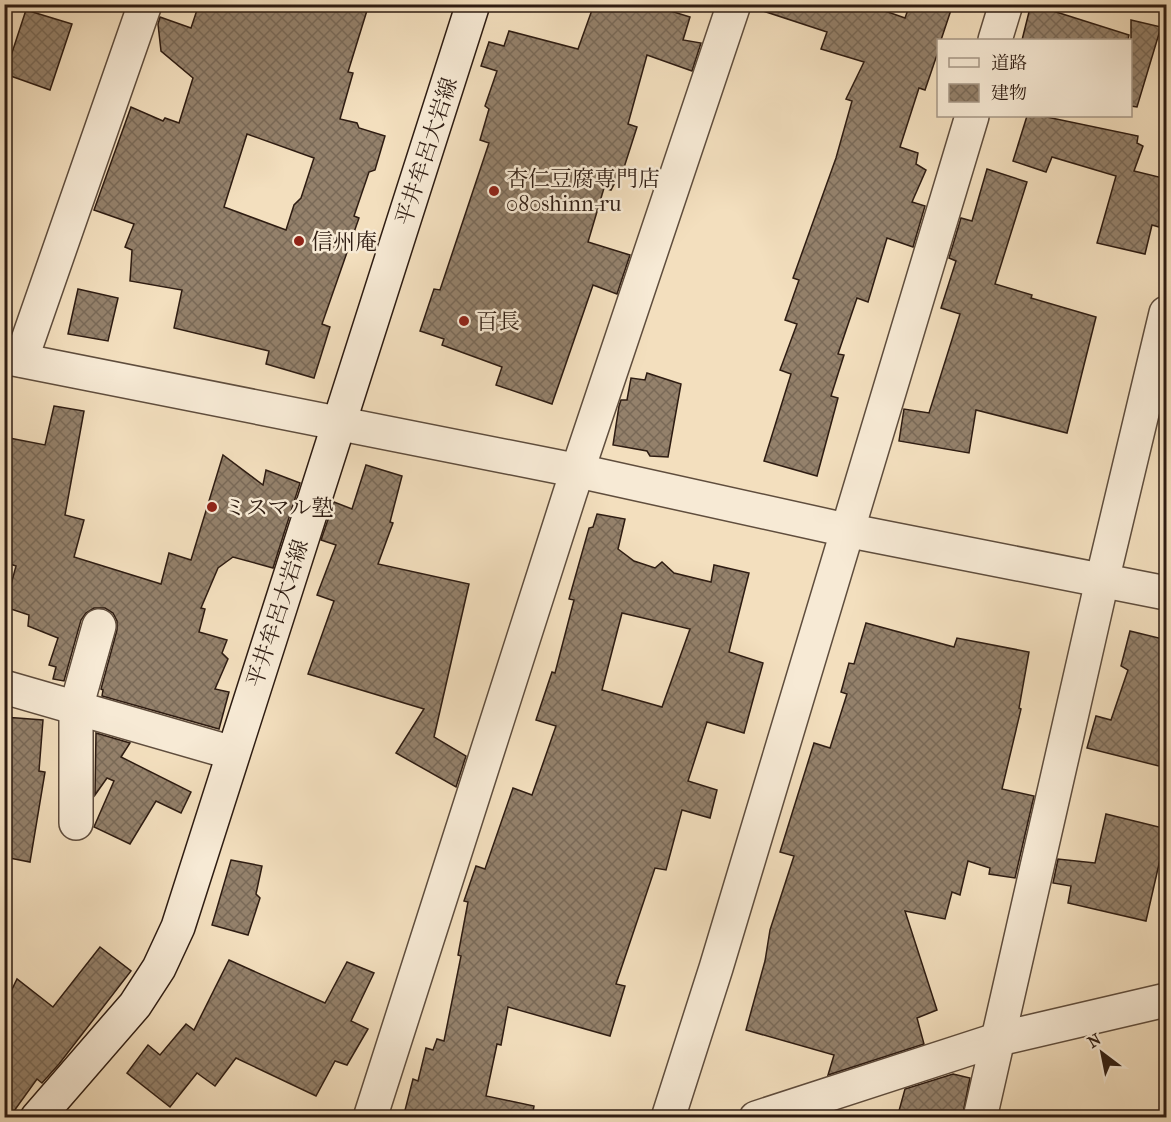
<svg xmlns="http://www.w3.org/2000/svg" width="1171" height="1122" font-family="'IM FELL French Canon','Noto Serif JP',serif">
	<defs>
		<pattern id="building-cross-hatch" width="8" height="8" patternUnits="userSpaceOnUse" patternTransform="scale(1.5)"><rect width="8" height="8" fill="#94816b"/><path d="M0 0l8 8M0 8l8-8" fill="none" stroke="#796957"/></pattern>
	</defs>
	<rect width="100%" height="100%" fill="#f3dfbe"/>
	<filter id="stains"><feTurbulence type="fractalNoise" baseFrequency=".00333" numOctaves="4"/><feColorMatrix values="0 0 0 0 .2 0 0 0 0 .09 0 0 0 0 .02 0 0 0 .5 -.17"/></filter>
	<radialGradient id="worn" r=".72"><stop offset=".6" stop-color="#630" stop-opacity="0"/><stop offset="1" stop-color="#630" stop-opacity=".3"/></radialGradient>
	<g fill="url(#building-cross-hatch)" stroke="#2e1c12" stroke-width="1.5" fill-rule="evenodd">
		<path d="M199 4H369L348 72 353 73 340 119 357 123 359 128 385 136 375 170 369 172 354 216 359 218 322 324 330 327 314 378 266 364 269 351 174 328 182 290 130 281 132 250 125 247 134 224 94 210 131 107 163 121 165 118 179 123 193 78 161 51 158 24 160 17 191 28ZM247 134 314 158 301 198 294 205 286 230 224 207Z"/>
		<path d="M598 4H665L664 9 690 17 683 40 701 43 692 71 647 55 628 124 637 127 620 180 617 179 611 190 604 188 588 242 630 255 617 294 593 285 552 404 496 385 502 367 442 345 444 339 420 331 434 289 440 290 489 143 480 140 489 109 485 106 497 71 481 66 489 42 504 46 509 31 578 49 592 10H596Z"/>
		<path d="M761 4H865L905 18 910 4H953L941 40H939V49L925 90 919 88 900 147 918 153 916 164 926 170 912 202 925 206 913 247 887 238 868 302 857 298 838 354 844 355 831 396 838 398 817 476 764 461 791 374 780 370 797 324 785 320 799 280 793 278 836 158 852 101 846 99 864 62 821 49 827 32 760 10Z"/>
		<path d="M1031 4 1129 35 1128 40H1022Z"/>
		<path d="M26 10 72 24 50 90 5 74Z"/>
		<path d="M1131 20 1161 27 1137 107 1131 106Z"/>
		<path d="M1027 116H1042L1138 136 1137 143 1143 146 1134 171 1167 179V196L1159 227 1152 225 1145 254 1097 243 1116 176 1052 157 1046 172 1013 161Z"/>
		<path d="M987 169 1027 182 995 284 1032 295 1031 298 1096 317 1067 433 976 410 969 453 899 441 904 409 929 413 960 314 941 308 956 261 949 258 961 218 972 221Z"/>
		<path d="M78 289 118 298 108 341 68 334Z"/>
		<path d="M647 373 681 384 668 457 650 456 647 451 613 445 619 406 621 400H627L631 378 645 380Z"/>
		<path d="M54 406 84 411 65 515 84 520 74 557 161 584 169 553 191 560 223 455 263 485 266 470 300 483 273 568 233 557 218 568 201 608 205 609 199 632 227 640 222 653 228 659 215 689 229 692 219 729 102 696 103 690 101 689 117 630V621L113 613 105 608H94L86 613 81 620 64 681 53 679 56 667 49 665 58 638 28 626 29 615 5 607 16 566 4 562V437L45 445Z"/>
		<path d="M366 465 402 476 390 522 393 523 378 564 469 584 434 737 466 756 456 787 396 753 424 709 308 674 334 601 317 595 336 545 321 540 334 502 352 509Z"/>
		<path d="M597 514 625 519 618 549 634 561 655 568 662 562 674 573 711 582 714 565 749 573 729 652 763 663 744 733 707 722 688 781 717 790 710 818 682 810 666 870 655 868 616 984 625 986 610 1036 508 1007 501 1045 497 1044 486 1096 534 1106 532 1118H403L413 1079 418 1081 426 1048 433 1050 437 1039 444 1041 461 956 458 955 468 902 464 901 476 866 485 869 513 788 532 795 556 726 536 720 552 672 555 673 574 600 569 599 589 528 593 527ZM622 613 690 629 662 707 602 690Z"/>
		<path d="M866 623 954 647 957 638 1029 652 1019 708 1021 709 1002 789 1034 796 1015 878 989 874 990 868 968 861 960 895 952 892 945 919 905 911 937 1010 917 1018 924 1044 828 1075 834 1055 746 1030 765 961 770 930 794 856 780 852 814 743 830 748 847 694 841 692 849 663 854 664Z"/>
		<path d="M1130 631 1167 640V768L1087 748 1096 716 1111 720 1128 670 1121 666Z"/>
		<path d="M4 717 43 720 39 771 45 772 30 862 4 857Z"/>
		<path d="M96 733 130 743 121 757 191 792 181 813 156 801 130 844 94 827 114 781 107 778 95 795Z"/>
		<path d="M1106 814 1167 829 1146 921 1068 903 1071 886 1053 883 1058 859 1095 863Z"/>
		<path d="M231 860 262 866 256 894 260 898 248 935 212 925Z"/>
		<path d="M100 947 131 971 59 1064 42 1083 37 1079 9 1118H4V1006L17 979 53 1007Z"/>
		<path d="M229 960 325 1003 347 962 374 973 351 1021 368 1029 347 1065 335 1061 316 1096 236 1058 215 1086 197 1073 170 1107 127 1073 148 1045 160 1055 186 1024 194 1030Z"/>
		<path d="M953 1074 970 1078 962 1118H897L905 1089Z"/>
	</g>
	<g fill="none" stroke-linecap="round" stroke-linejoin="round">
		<defs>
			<g id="minor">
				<path d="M995 40 1006 4"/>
				<path d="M21 360 145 4"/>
				<path d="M4 687 233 753"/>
				<path d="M76 823V708L99 626"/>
				<path d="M370 1118 570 493 734 4"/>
				<path d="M668 1118 716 968 972 116"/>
				<path d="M756 1118 999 1039 1166 1000"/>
				<path d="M980 1118 1102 581"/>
			</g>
			<g id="tertiary">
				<path d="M4 357 579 471 846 530 1166 593"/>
				<path d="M1102 581 1166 313"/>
			</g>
			<path id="secondary" d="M37 1118 135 1005 159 968 178 927 473 4"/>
		</defs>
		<use href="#minor" stroke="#5f4d3d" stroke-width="36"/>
		<use href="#tertiary" stroke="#5f4d3d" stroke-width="36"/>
		<use href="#secondary" stroke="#2e1c12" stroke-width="36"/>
		<use href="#minor" stroke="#f7ead5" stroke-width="33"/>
		<use href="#tertiary" stroke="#f7ead5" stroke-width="33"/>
		<use href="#secondary" stroke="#f7ead5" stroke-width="33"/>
	</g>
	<g fill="#8f2418" stroke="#f7ead5" stroke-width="2">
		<circle cx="494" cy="191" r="6"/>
		<circle cx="299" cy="241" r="6"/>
		<circle cx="464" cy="321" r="6"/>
		<circle cx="212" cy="507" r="6"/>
	</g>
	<g text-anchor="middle" stroke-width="5" stroke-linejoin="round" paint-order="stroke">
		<g font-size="22" fill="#2e1c12" stroke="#f7ead5">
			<text transform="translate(426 151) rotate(-72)" y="8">平井牟呂大岩線</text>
			<text transform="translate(277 613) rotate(-72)" y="8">平井牟呂大岩線</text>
		</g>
		<g font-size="22" fill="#2e1c12" stroke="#f7ead5" text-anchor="start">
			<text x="506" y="186">杏仁豆腐専門店<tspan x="506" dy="25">080shinn-ru</tspan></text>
			<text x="311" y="249">信州庵</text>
			<text x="476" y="329">百長</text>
			<text x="224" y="515">ミスマル塾</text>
		</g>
	</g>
	<rect width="1171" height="1122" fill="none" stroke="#f3dfbe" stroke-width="24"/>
	<rect x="6" y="6" width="1159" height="1110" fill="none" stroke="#2e1c12" stroke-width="3"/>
	<rect x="12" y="12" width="1147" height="1098" fill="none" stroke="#2e1c12" stroke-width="1.5"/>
	<rect x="937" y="39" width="195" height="78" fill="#f7ead5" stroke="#a79887" stroke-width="1.5"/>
	<rect x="949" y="58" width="30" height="9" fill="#f7ead5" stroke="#a79887" stroke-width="1.5"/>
	<text x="991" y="69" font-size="18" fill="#2e1c12">道路</text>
	<rect x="949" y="84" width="30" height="18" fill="url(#building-cross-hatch)" stroke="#a79887" stroke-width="1.5"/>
	<text x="991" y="99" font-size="18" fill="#2e1c12">建物</text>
	<g transform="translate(1102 1053) rotate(328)" stroke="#f7ead5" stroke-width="4.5" paint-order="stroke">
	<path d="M0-4.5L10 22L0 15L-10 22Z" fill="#2e1c12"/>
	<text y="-9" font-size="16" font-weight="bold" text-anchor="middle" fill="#2e1c12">N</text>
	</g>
	<rect width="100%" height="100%" filter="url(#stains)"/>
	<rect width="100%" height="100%" fill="url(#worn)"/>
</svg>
